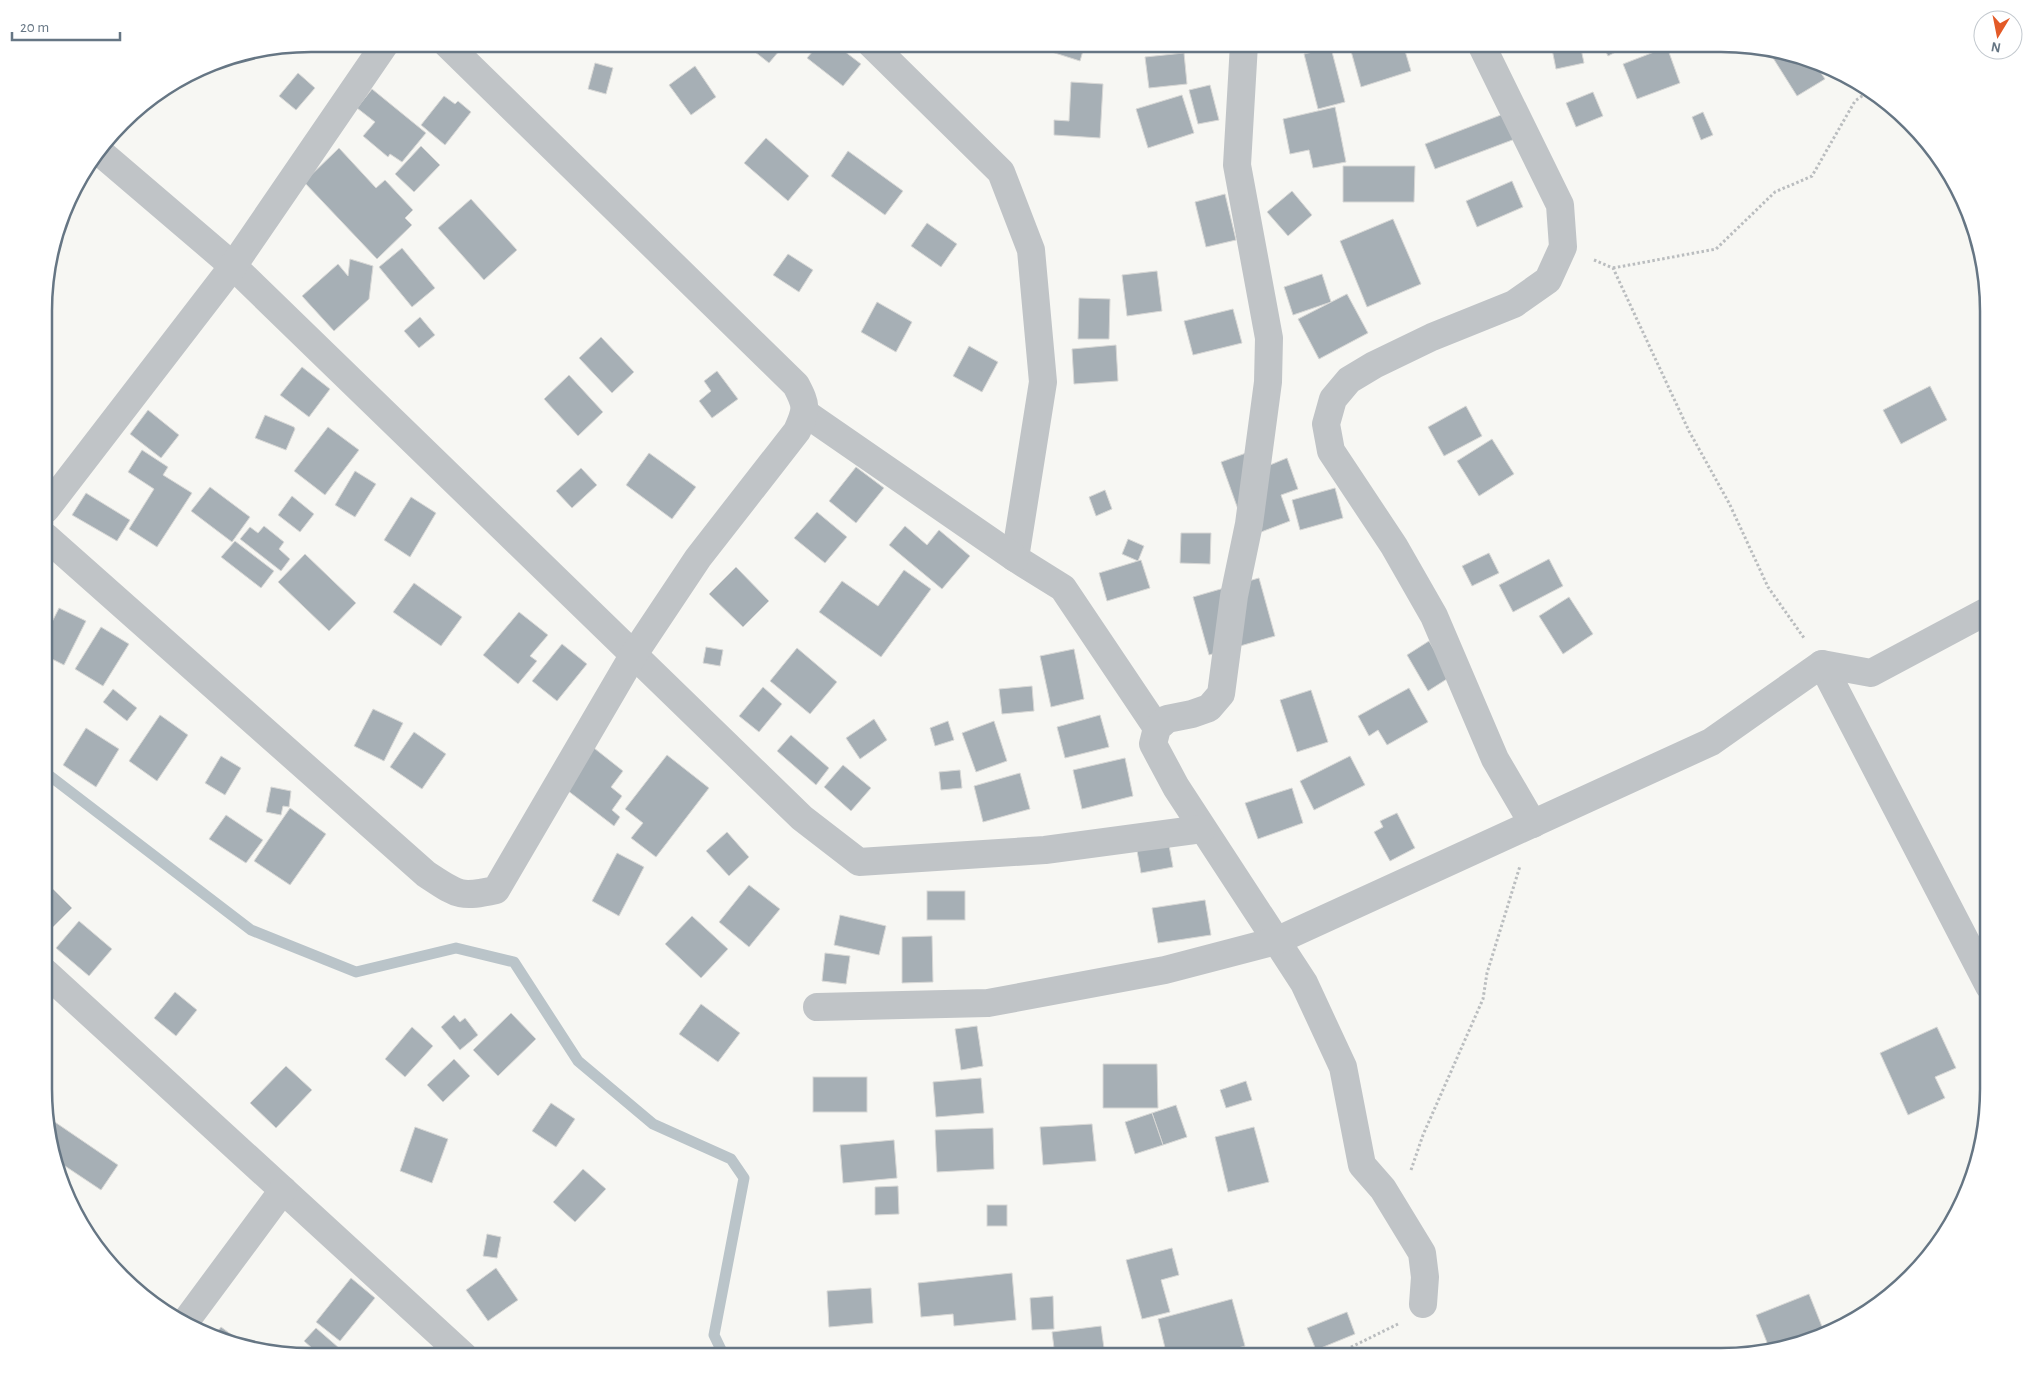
<svg xmlns="http://www.w3.org/2000/svg" width="2033" height="1400" font-family="'Alegreya Sans',sans-serif">
	<rect width="100%" height="100%" fill="#f7f7f3"/>
	<g fill="none" stroke-linecap="round" stroke-linejoin="round">
		<path stroke="#bac4c9" stroke-width="11" d="M46 773 251 930 356 972 456 948 514 962 578 1061 653 1124 731 1159 744 1178 714 1335 724 1356"/>
	</g>
	<g fill="#a6afb5" stroke="#d8d8d6">
		<path d="M745 44H785L769 63Z"/>
		<path d="M819 44H835L861 64 843 86 807 58Z"/>
		<path d="M1037 44H1085L1080 61 1036 47Z"/>
		<path d="M1349 44H1403L1411 71 1361 87Z"/>
		<path d="M1551 44H1580L1584 63 1556 69Z"/>
		<path d="M1602 44H1631L1608 56Z"/>
		<path d="M1714 44H1732L1718 52Z"/>
		<path d="M1667 47 1680 83 1637 99 1623 64Z"/>
		<path d="M1331 48 1345 102 1318 109 1304 54Z"/>
		<path d="M1768 50 1808 58 1813 61 1825 79 1797 96Z"/>
		<path d="M1184 53 1187 84 1149 88 1145 57Z"/>
		<path d="M595 63 613 68 606 94 588 89Z"/>
		<path d="M695 66 716 97 691 115 669 85Z"/>
		<path d="M298 73 315 88 296 110 279 96Z"/>
		<path d="M1071 82 1103 84 1100 138 1054 135V120L1069 121Z"/>
		<path d="M1210 85 1219 120 1198 124 1189 90Z"/>
		<path d="M372 89 426 133 402 162 390 154 388 157 363 136 375 122 357 108Z"/>
		<path d="M1593 92 1603 116 1576 127 1566 103Z"/>
		<path d="M1182 95 1194 133 1148 148 1136 109Z"/>
		<path d="M444 96 455 104 458 101 471 112 445 145 421 125Z"/>
		<path d="M1335 107 1346 162 1313 168 1309 150 1290 154 1283 119Z"/>
		<path d="M1703 112 1713 135 1701 140 1692 117Z"/>
		<path d="M1506 113 1515 139 1435 169 1425 144Z"/>
		<path d="M766 138 809 176 788 201 744 163Z"/>
		<path d="M421 146 440 165 414 192 395 174Z"/>
		<path d="M339 148 376 188 385 180 413 210 405 218 412 225 377 259 304 182Z"/>
		<path d="M848 151 903 191 885 215 831 176Z"/>
		<path d="M1343 166H1415L1414 202H1343Z"/>
		<path d="M1512 181 1523 207 1477 227 1466 201Z"/>
		<path d="M1292 191 1312 215 1288 236 1267 212Z"/>
		<path d="M1225 194 1236 240 1206 247 1195 202Z"/>
		<path d="M471 199 517 250 484 280 438 228Z"/>
		<path d="M1393 219 1421 284 1367 307 1340 241Z"/>
		<path d="M927 223 957 244 941 267 911 246Z"/>
		<path d="M402 248 435 288 412 307 379 267Z"/>
		<path d="M788 254 813 270 799 292 773 275Z"/>
		<path d="M350 259 373 266 369 299 334 331 302 296 338 264 348 276Z"/>
		<path d="M1157 271 1162 311 1127 316 1122 275Z"/>
		<path d="M1322 274 1331 302 1293 315 1284 287Z"/>
		<path d="M1347 294 1368 333 1319 359 1298 319Z"/>
		<path d="M1079 298 1110 299 1109 339H1078Z"/>
		<path d="M877 302 912 322 896 352 861 332Z"/>
		<path d="M1233 309 1242 343 1193 355 1184 321Z"/>
		<path d="M420 317 435 335 419 348 404 331Z"/>
		<path d="M601 337 634 372 612 393 579 358Z"/>
		<path d="M1116 345 1118 381 1074 384 1072 349Z"/>
		<path d="M969 346 998 362 982 392 953 376Z"/>
		<path d="M302 367 330 389 309 417 280 395Z"/>
		<path d="M717 371 738 399 712 418 699 401 711 391 704 381Z"/>
		<path d="M569 375 603 412 578 436 544 399Z"/>
		<path d="M1930 386 1947 420 1901 444 1883 410Z"/>
		<path d="M1466 406 1482 436 1444 456 1428 427Z"/>
		<path d="M148 410 179 435 161 458 130 434Z"/>
		<path d="M265 415 294 427 295 429 286 450 255 438Z"/>
		<path d="M328 427 359 450 325 495 294 471Z"/>
		<path d="M1492 439 1514 474 1479 496 1457 461Z"/>
		<path d="M1263 447 1270 465 1287 458 1298 489 1281 495 1290 521 1248 537 1221 462Z"/>
		<path d="M142 450 168 467 163 475 192 493 157 547 129 529 154 489 128 472Z"/>
		<path d="M649 453 696 487 672 519 626 485Z"/>
		<path d="M856 467 884 488 856 523 829 501Z"/>
		<path d="M581 468 597 485 572 508 556 491Z"/>
		<path d="M355 471 376 484 355 517 335 505Z"/>
		<path d="M210 487 250 517 232 542 191 511Z"/>
		<path d="M1335 488 1343 518 1300 530 1292 500Z"/>
		<path d="M1105 490 1112 509 1096 516 1089 497Z"/>
		<path d="M86 493 130 520 117 541 72 515Z"/>
		<path d="M292 496 314 514 300 532 278 515Z"/>
		<path d="M411 497 436 513 410 557 384 540Z"/>
		<path d="M817 512 847 537 825 563 794 538Z"/>
		<path d="M264 526 284 542 279 549 290 559 281 571 240 539 250 527 258 533Z"/>
		<path d="M905 526 927 545 939 530 970 556 942 589 889 545Z"/>
		<path d="M1181 533H1211L1210 564 1180 563Z"/>
		<path d="M1128 539 1144 546 1138 561 1122 554Z"/>
		<path d="M235 541 274 571 261 588 221 557Z"/>
		<path d="M1489 553 1499 573 1472 586 1462 566Z"/>
		<path d="M305 554 356 603 329 631 278 582Z"/>
		<path d="M1549 559 1563 586 1513 612 1499 585Z"/>
		<path d="M1141 560 1150 588 1107 601 1099 573Z"/>
		<path d="M736 567 769 601 743 627 709 594Z"/>
		<path d="M904 570 931 589 881 657 819 612 842 581 878 606Z"/>
		<path d="M1259 578 1275 636 1209 655 1193 597Z"/>
		<path d="M414 583 462 617 441 646 393 612Z"/>
		<path d="M1569 597 1593 634 1563 654 1539 616Z"/>
		<path d="M59 608 86 621 64 665 46 656V634Z"/>
		<path d="M519 612 548 635 530 656 537 661 518 684 483 655Z"/>
		<path d="M101 627 129 644 103 686 75 669Z"/>
		<path d="M1429 641 1450 677 1428 691 1407 655Z"/>
		<path d="M562 644 587 664 557 701 532 681Z"/>
		<path d="M706 647 723 650 720 666 703 663Z"/>
		<path d="M797 648 837 682 810 714 770 681Z"/>
		<path d="M1074 649 1084 699 1051 707 1040 656Z"/>
		<path d="M1032 686 1034 711 1002 714 999 689Z"/>
		<path d="M763 687 782 704 759 732 739 716Z"/>
		<path d="M1409 688 1428 722 1387 745 1378 730 1369 736 1358 716Z"/>
		<path d="M113 689 137 708 127 721 103 702Z"/>
		<path d="M1311 690 1328 742 1297 752 1280 700Z"/>
		<path d="M373 709 403 723 384 761 354 746Z"/>
		<path d="M160 715 188 735 157 781 129 761Z"/>
		<path d="M1100 715 1109 747 1065 758 1057 727Z"/>
		<path d="M874 719 887 740 860 759 846 738Z"/>
		<path d="M948 721 954 740 935 746 930 728Z"/>
		<path d="M994 721 1007 761 976 772 962 733Z"/>
		<path d="M86 728 119 749 96 787 63 765Z"/>
		<path d="M414 732 446 754 422 789 390 767Z"/>
		<path d="M791 735 829 768 816 785 777 751Z"/>
		<path d="M594 748 623 771 611 787 622 796 612 810 620 817 614 826 563 787Z"/>
		<path d="M667 755 709 788 656 857 631 838 643 823 625 809Z"/>
		<path d="M221 756 241 768 225 795 205 783Z"/>
		<path d="M1350 756 1365 785 1314 810 1300 781Z"/>
		<path d="M1125 758 1133 796 1082 809 1073 770Z"/>
		<path d="M843 765 871 788 851 811 824 787Z"/>
		<path d="M960 770 962 788 941 790 939 772Z"/>
		<path d="M1020 773 1030 809 983 822 974 786Z"/>
		<path d="M271 787 291 791 289 807 283 806 281 815 266 812Z"/>
		<path d="M1292 788 1303 823 1258 839 1245 803Z"/>
		<path d="M290 808 326 834 290 885 254 861Z"/>
		<path d="M1397 813 1415 848 1390 861 1374 832 1383 827 1380 821Z"/>
		<path d="M226 815 263 840 246 863 209 839Z"/>
		<path d="M727 832 749 857 729 876 706 851Z"/>
		<path d="M1168 840 1173 867 1141 873 1136 845Z"/>
		<path d="M617 853 644 867 619 916 592 901Z"/>
		<path d="M48 884 72 908 46 934V886Z"/>
		<path d="M749 885 780 909 749 947 719 922Z"/>
		<rect x="927" y="891" width="38" height="29"/>
		<path d="M1205 900 1211 935 1158 943 1152 908Z"/>
		<path d="M840 915 886 926 879 955 834 945Z"/>
		<path d="M692 916 728 949 701 978 665 944Z"/>
		<path d="M79 921 112 949 89 976 56 948Z"/>
		<path d="M932 936 933 982 902 983V937Z"/>
		<path d="M825 953 850 956 846 984 822 981Z"/>
		<path d="M175 992 197 1010 176 1036 154 1018Z"/>
		<path d="M701 1004 740 1033 718 1062 679 1034Z"/>
		<path d="M511 1013 536 1039 498 1076 473 1050Z"/>
		<path d="M454 1015 460 1022 465 1018 478 1035 460 1050 441 1027Z"/>
		<path d="M977 1026 983 1066 961 1070 955 1029Z"/>
		<path d="M412 1027 433 1046 405 1077 385 1059Z"/>
		<path d="M1937 1027 1956 1068 1935 1077 1945 1098 1908 1115 1880 1053Z"/>
		<path d="M454 1059 470 1076 443 1102 427 1085Z"/>
		<path d="M1103 1064H1157L1158 1108H1103Z"/>
		<path d="M286 1066 312 1090 276 1128 250 1103Z"/>
		<rect x="813" y="1077" width="54" height="35"/>
		<path d="M981 1078 984 1113 936 1117 933 1082Z"/>
		<path d="M1246 1081 1252 1100 1226 1108 1220 1090Z"/>
		<path d="M551 1103 575 1119 556 1147 532 1131Z"/>
		<path d="M1176 1105 1187 1137 1163 1145 1152 1113Z"/>
		<path d="M1152 1113 1163 1145 1135 1154 1125 1122Z"/>
		<path d="M46 1116 118 1165 101 1190 59 1162 46 1123Z"/>
		<path d="M1092 1124 1096 1161 1043 1165 1040 1127Z"/>
		<path d="M415 1127 448 1139 432 1183 400 1171Z"/>
		<path d="M1254 1127 1269 1182 1228 1192 1215 1137Z"/>
		<path d="M993 1128 994 1169 937 1172 935 1130Z"/>
		<path d="M894 1140 897 1178 843 1183 840 1145Z"/>
		<path d="M583 1169 606 1189 575 1222 553 1202Z"/>
		<path d="M898 1186 899 1214 875 1215V1187Z"/>
		<rect x="987" y="1205" width="20" height="21"/>
		<path d="M487 1234 501 1237 497 1258 483 1256Z"/>
		<path d="M1172 1248 1179 1275 1161 1280 1170 1312 1142 1319 1126 1260Z"/>
		<path d="M496 1268 518 1300 488 1321 466 1290Z"/>
		<path d="M1012 1273 1016 1320 954 1326 953 1314 921 1317 918 1283Z"/>
		<path d="M351 1278 375 1298 340 1341 316 1322Z"/>
		<path d="M871 1288 873 1323 829 1327 827 1291Z"/>
		<path d="M1809 1294 1825 1334 1791 1347 1770 1350 1756 1315Z"/>
		<path d="M1053 1296 1054 1329 1032 1330 1030 1298Z"/>
		<path d="M1232 1299 1245 1346 1208 1356H1167L1158 1319Z"/>
		<path d="M1347 1312 1355 1334 1316 1350 1307 1328Z"/>
		<path d="M1101 1326 1105 1356H1055L1052 1332Z"/>
		<path d="M221 1327 247 1346 225 1342 214 1336Z"/>
		<path d="M316 1328 339 1348 332 1356H321L304 1341Z"/>
		<path d="M876 1352V1356H822Z"/>
	</g>
	<g fill="none" stroke-linecap="round" stroke-linejoin="round">
		<g stroke="#babdbf" stroke-width="3" stroke-dasharray="2.5 2.5" stroke-linecap="butt">
			<path d="M1594 260 1613 268 1689 431 1729 503 1768 587 1804 638"/>
			<path d="M1613 268 1716 249 1775 192 1812 176 1855 101 1869 91"/>
			<path d="M1411 1170 1423 1135 1483 999 1487 973 1520 866"/>
			<path d="M1333 1356 1398 1324"/>
		</g>
		<g stroke="#c0c4c7" stroke-width="28">
			<path d="M871 44 1001 172 1031 250 1043 382 1015 558 1063 588 1157 728"/>
			<path d="M1244 44 1237 165 1269 338 1268 382 1249 524 1234 596 1221 694 1209 708 1192 714 1167 719 1157 728 1153 744 1176 787 1304 983 1343 1067 1362 1165 1383 1189 1422 1253 1425 1277 1423 1304"/>
			<path d="M1481 44 1560 205 1563 247 1548 280 1514 304 1432 337 1374 365 1349 380 1333 399 1326 424 1331 451 1394 546 1434 616 1495 759 1533 824"/>
			<path d="M102 154 233 266 802 818 859 862 1045 850 1202 829"/>
			<path d="M805 413 1015 558"/>
			<path d="M46 509 233 266 385 44"/>
			<path d="M46 537 426 874C458 895 459 898 496 890L634 654 698 558 797 431C807 409 807 406 796 385L447 44"/>
			<path d="M1822 664 1989 986"/>
			<path d="M46 973 464 1356"/>
			<path d="M817 1007 988 1003 1165 970 1276 941 1711 742 1822 664 1871 673 1989 610"/>
			<path d="M186 1321 283 1190"/>
		</g>
	</g>
	<path d="M0 0H2033V1400H0ZM311 52H1721A259 259 0 0 1 1980 311V1089A259 259 0 0 1 1721 1348H311A259 259 0 0 1 52 1089V311A259 259 0 0 1 311 52Z" fill="#fff" fill-rule="evenodd"/>
	<path fill="none" stroke="#667684" stroke-width="2.5" d="M311 52H1721A259 259 0 0 1 1980 311V1089A259 259 0 0 1 1721 1348H311A259 259 0 0 1 52 1089V311A259 259 0 0 1 311 52Z"/>
	<g transform="translate(1998 35) rotate(190)"><circle r="24" fill="#ffffff" stroke="#c2c8ce"/>
	<path d="M0-4L9 19L0 12L-9 19Z" fill="#e35a27"/>
	<text y="-8" font-size="14" font-weight="bold" text-anchor="middle" fill="#667684">N</text>
	</g>
	<path d="M12 32v8h108v-8" fill="none" stroke="#667684" stroke-width="2.5"/>
	<text x="20" y="32" font-size="15" fill="#667684" stroke="#ffffff" stroke-width="4" paint-order="stroke">20 m</text>
</svg>
